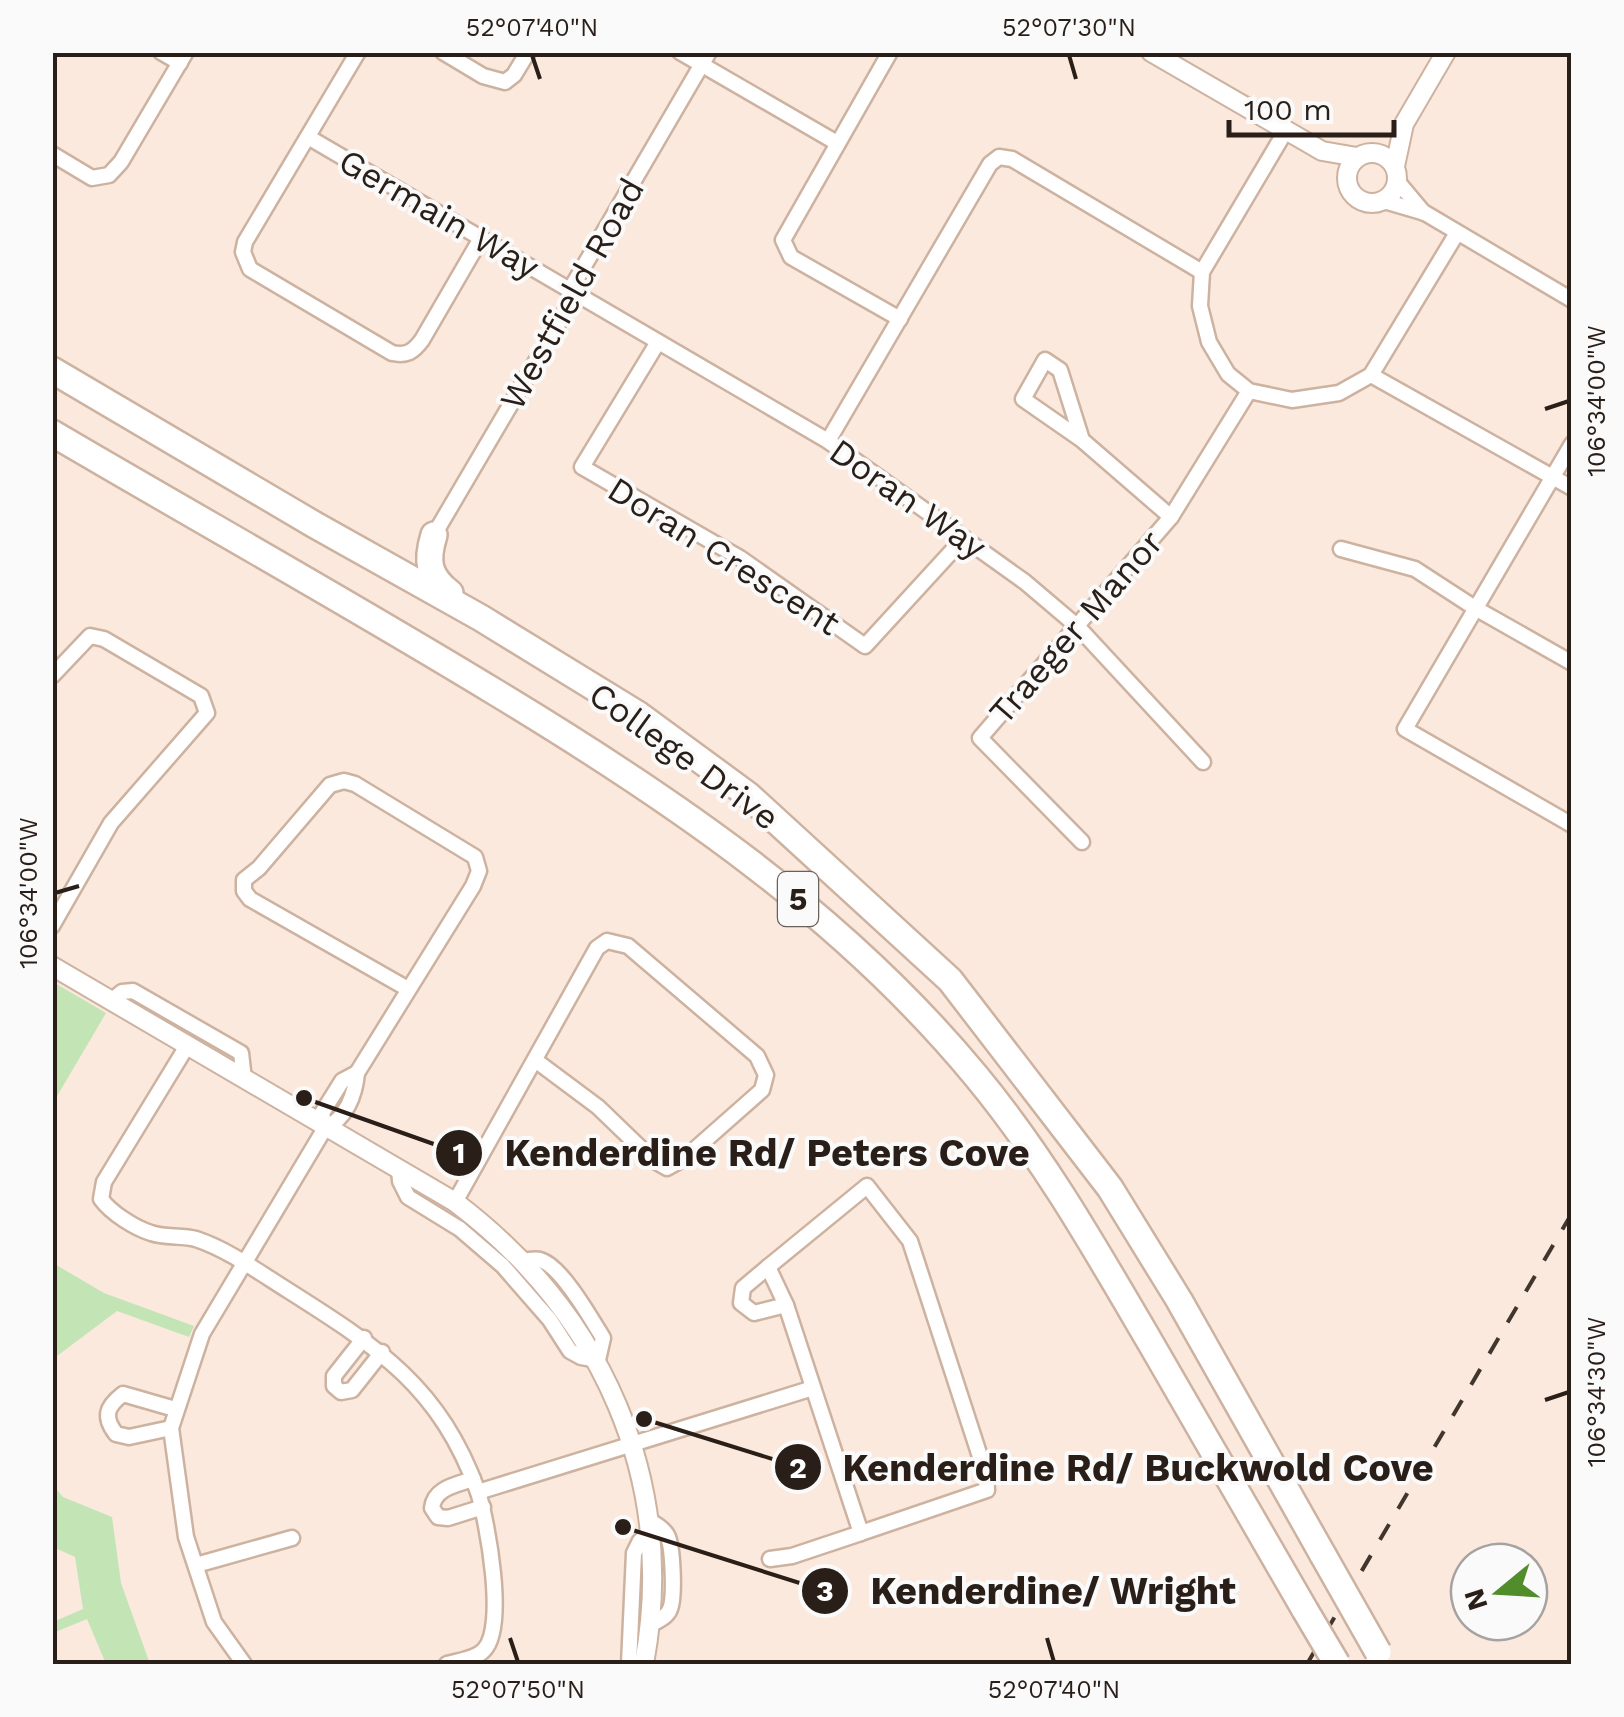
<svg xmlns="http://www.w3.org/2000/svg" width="1624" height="1717" font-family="'Work Sans',sans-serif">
	<rect width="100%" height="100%" fill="#fbe9de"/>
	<g fill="#c3e5b5">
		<path d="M53 982 106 1013 53 1103 52 982Z"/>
		<path d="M53 1263 104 1293 194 1326 189 1337 117 1311 53 1359Z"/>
		<path d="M52 1484 63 1497 112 1517 121 1583 150 1664H106L87 1619 53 1633V1622L83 1609 75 1557 53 1547Z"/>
	</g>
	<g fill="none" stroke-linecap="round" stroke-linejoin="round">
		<defs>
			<g id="minor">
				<path d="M161 52 180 63"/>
				<path d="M358 52 245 242 243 252 250 269 392 353C407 356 413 352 422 340L480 240"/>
				<path d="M443 52 483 76 505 82 514 75 528 52"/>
				<path d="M680 52 837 143"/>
				<path d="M890 52 783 240 791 257 900 319"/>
				<path d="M1285 132 1202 272 1200 306 1209 342 1228 374 1249 391 1292 400 1339 393 1371 375 1457 233"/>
				<path d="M308 137 828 441 1025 582 1078 627 1203 762"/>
				<path d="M52 154 92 178 109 175 121 162 186 52"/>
				<path d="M1398 182 1424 213"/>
				<path d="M1384 201 1425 213 1572 300"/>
				<path d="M658 342 582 467 740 558 865 646 964 538"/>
				<path d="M1371 375 1572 488"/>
				<path d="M1082 440 1023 399 1045 360 1060 370 1082 440 1171 517"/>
				<path d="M828 441 990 164 999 157 1012 159 1202 272"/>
				<path d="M1572 444 1405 729 1572 825"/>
				<path d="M434 535 569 305 570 290 709 52"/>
				<path d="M1341 549 1415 569 1475 608 1572 663"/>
				<path d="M52 676 90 636 104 639 201 696 207 713 111 823 52 926"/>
				<path d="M1082 842 980 738 1171 517 1249 391"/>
				<path d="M111 1001 122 992 133 991 241 1053 244 1079"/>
				<path d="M187 1046 104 1182 101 1199C111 1213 135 1228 151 1233 165 1238 182 1235 196 1239 229 1250 260 1273 289 1291 379 1348 440 1387 478 1492"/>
				<path d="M325 1128C346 1119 355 1095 357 1073L473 886 479 871 475 857 355 784 344 781 330 785 259 868 244 880V891L250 899 408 989"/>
				<path d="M325 1128 322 1113 342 1081 357 1073"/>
				<path d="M399 1169 400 1181 408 1197 460 1229 503 1266 550 1320 570 1351 581 1357 598 1360 603 1338C592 1320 561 1265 540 1260 537 1259 527 1260 523 1261"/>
				<path d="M867 1186 910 1241 986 1475 987 1490 861 1533 786 1305 768 1267Z"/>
				<path d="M455 1202 597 948 607 941 628 946 757 1056 766 1075 762 1090 685 1158 667 1168 653 1160 598 1107 535 1060"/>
				<path d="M768 1267 743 1288 741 1303 754 1313 786 1305"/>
				<path d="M364 1338 334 1376V1386L341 1392 352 1390 382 1352"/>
				<path d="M171 1428 129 1437 116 1434C103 1417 106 1407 123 1394L175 1409"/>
				<path d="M473 1479C456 1485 434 1488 432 1508L438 1517 448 1518 483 1507"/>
				<path d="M648 1520C656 1524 663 1528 667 1535 673 1545 675 1598 670 1609 667 1617 659 1620 652 1624"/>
				<path d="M770 1559 792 1556 861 1533"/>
				<path d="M196 1565 292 1538"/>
				<path d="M244 1664 214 1622 186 1537 171 1428 202 1334 325 1128"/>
				<path d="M447 1664C458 1661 476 1659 484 1650 507 1627 487 1521 478 1492L813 1388"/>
				<path d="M629 1664 634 1553 640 1541 651 1534"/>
			</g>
			<g id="tertiary">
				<path d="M1151 52 1322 151 1357 157"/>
				<circle cx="1372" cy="178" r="25"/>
				<path d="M1395 166 1404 124 1446 52"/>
				<path d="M52 966 455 1202C602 1313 678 1480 644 1664"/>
			</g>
			<g id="motorway">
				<path d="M52 370 315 525 481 618 639 715 748 795 950 980 1110 1188 1179 1300 1323 1555"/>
				<path d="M52 433C200 520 349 603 495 692 672 799 843 915 976 1076 1044 1158 1096 1250 1150 1342 1201 1431 1253 1520 1305 1610"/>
				<path d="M434 535C426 561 428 576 450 593"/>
			</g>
		</defs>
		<use href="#minor" stroke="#cdb2a0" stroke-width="19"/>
		<use href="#tertiary" stroke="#cdb2a0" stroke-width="22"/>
		<use href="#motorway" stroke="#cdb2a0" stroke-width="30"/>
		<use href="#minor" stroke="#fff" stroke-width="14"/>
		<use href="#tertiary" stroke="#fff" stroke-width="18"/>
		<use href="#motorway" stroke="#fff" stroke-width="25"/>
		<path stroke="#40362e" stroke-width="4" stroke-dasharray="18 18" stroke-linecap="butt" d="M1307 1664 1572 1213"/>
		<defs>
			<g id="motorway-bridge">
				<path d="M1323 1555 1378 1652"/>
				<path d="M1305 1610 1337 1664"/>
			</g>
		</defs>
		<use href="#motorway-bridge" stroke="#cdb2a0" stroke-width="30" stroke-linecap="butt"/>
		<use href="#motorway-bridge" stroke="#fff" stroke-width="25"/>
	</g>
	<path fill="none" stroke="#291f18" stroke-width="4" d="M532 55 540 79M1069 55 1076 79M1545 409 1569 401M55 893 79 886M1545 1400 1569 1392M510 1638 518 1662M1047 1638 1054 1662"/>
	<g text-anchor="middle" stroke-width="8" stroke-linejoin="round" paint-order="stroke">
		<rect fill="#fafafa" stroke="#68615c" stroke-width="2.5" x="778" y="872" width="40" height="54" rx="8"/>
		<g font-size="32" font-weight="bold" fill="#291f18">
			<text x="798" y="910">5</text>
		</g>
		<g font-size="35" fill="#291f18" stroke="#fafafa">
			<text transform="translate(439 214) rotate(30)" y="12">Germain Way</text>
			<text transform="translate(572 294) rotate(-61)" y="12">Westfield Road</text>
			<text transform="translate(908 499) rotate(35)" y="12">Doran Way</text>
			<text transform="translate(724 556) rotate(32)" y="12">Doran Crescent</text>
			<text transform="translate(1076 627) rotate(-49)" y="12">Traeger Manor</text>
			<text transform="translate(684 756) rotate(36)" y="12">College Drive</text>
		</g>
	</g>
	<path fill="none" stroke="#291f18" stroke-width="4" d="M304 1098L459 1153M644 1419L798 1467M623 1527L825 1591"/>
	<g fill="#291f18" stroke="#fafafa" stroke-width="4">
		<circle cx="304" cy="1098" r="10"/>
		<circle cx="644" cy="1419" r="10"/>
		<circle cx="623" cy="1527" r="10"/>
		<circle cx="459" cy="1153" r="25"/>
		<circle cx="798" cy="1467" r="25"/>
		<circle cx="825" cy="1591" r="25"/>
	</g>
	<g font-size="30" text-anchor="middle" font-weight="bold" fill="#fff">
		<text x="459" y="1163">1</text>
		<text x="798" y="1478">2</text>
		<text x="825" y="1601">3</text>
	</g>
	<g font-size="38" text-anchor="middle" font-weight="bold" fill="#291f18" stroke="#fafafa" stroke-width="8" stroke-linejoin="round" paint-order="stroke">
		<text x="767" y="1166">Kenderdine Rd/ Peters Cove</text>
		<text x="1138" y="1481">Kenderdine Rd/ Buckwold Cove</text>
		<text x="1053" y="1604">Kenderdine/ Wright</text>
	</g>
	<rect width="1624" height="1717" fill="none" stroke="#fafafa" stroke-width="110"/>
	<g transform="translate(1499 1592) rotate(252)"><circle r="48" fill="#fafafa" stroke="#a6a2a0" stroke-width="2.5"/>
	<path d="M0-8L18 38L0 25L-18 38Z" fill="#528d2b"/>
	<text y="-15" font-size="28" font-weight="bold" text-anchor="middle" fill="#291f18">N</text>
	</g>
	<path d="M1229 120v15h165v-15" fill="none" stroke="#291f18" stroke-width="5"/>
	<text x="1244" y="120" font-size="30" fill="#291f18" stroke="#fafafa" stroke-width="8" paint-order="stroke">100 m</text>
	<rect x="55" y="55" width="1514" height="1607" fill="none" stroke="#291f18" stroke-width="4"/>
	<g font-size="25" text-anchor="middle" fill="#291f18">
		<text x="532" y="36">52°07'40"N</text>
		<text x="1069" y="36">52°07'30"N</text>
		<text transform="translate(1596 401) rotate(-90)" y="9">106°34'00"W</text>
		<text transform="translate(28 893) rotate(-90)" y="9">106°34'00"W</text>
		<text transform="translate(1596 1392) rotate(-90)" y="9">106°34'30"W</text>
		<text x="518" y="1698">52°07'50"N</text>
		<text x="1054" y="1698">52°07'40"N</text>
	</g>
</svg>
